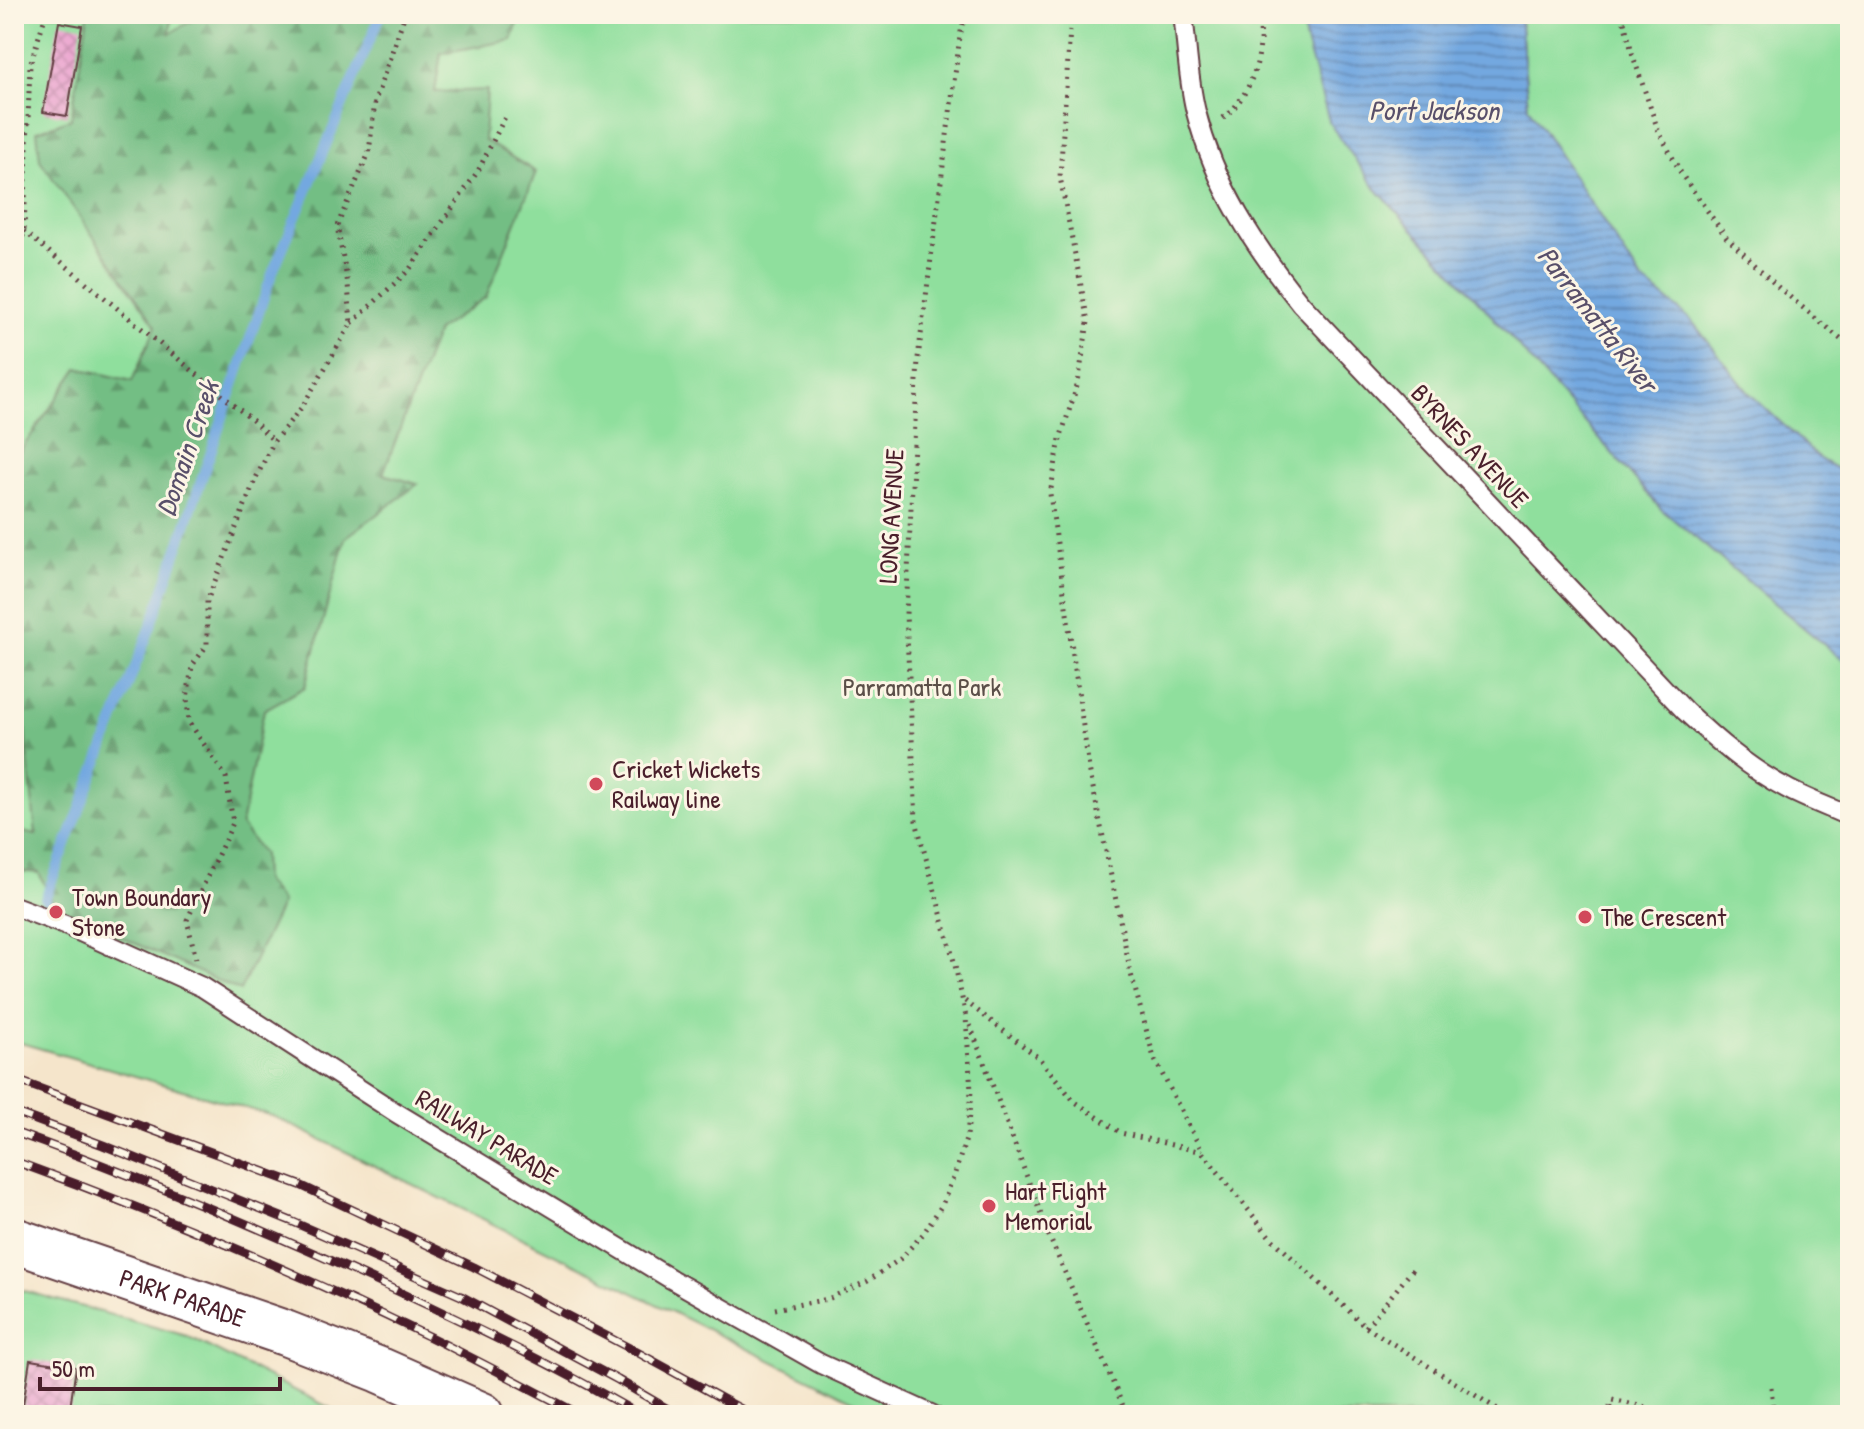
<svg xmlns="http://www.w3.org/2000/svg" width="1864" height="1429" font-family="'Patrick Hand',sans-serif">
	<defs>
		<pattern id="forest-firs" width="22" height="20" patternUnits="userSpaceOnUse" patternTransform="scale(2)"><rect width="22" height="20" fill="#73be84"/><path d="M5 1l3.5 6h-7zM16 11l3.5 6h-7z" fill="#609a6c"/></pattern>
		<pattern id="water-rules" width="6" height="5" patternUnits="userSpaceOnUse" patternTransform="scale(2)"><rect width="6" height="5" fill="#73a8e0"/><path d="M0 2.5h6" fill="none" stroke="#6088b6"/></pattern>
		<pattern id="building-cross-hatch" width="8" height="8" patternUnits="userSpaceOnUse" patternTransform="scale(2)"><rect width="8" height="8" fill="#eaa1cf"/><path d="M0 0l8 8M0 8l8-8" fill="none" stroke="#c083a8"/></pattern>
	</defs>
	<rect width="100%" height="100%" fill="#fcf5e5"/>
	<filter id="ink" filterUnits="userSpaceOnUse"><feTurbulence type="fractalNoise" baseFrequency=".0125" numOctaves="2"/><feDisplacementMap in="SourceGraphic" scale="16" xChannelSelector="R" yChannelSelector="G"/><feConvolveMatrix kernelMatrix="1 2 1 2 8 2 1 2 1" color-interpolation-filters="sRGB"/></filter>
	<filter id="wash" filterUnits="userSpaceOnUse"><feTurbulence type="fractalNoise" baseFrequency=".006" numOctaves="4" result="noise"/><feDisplacementMap in="SourceGraphic" scale="32" xChannelSelector="R" yChannelSelector="G"/><feGaussianBlur stdDeviation="1.8" result="paint"/><feColorMatrix in="noise" values="0 0 0 0 0 0 0 0 0 0 0 0 0 0 0 0 0 1.4 0 .05"/><feComposite in="paint" operator="in"/></filter>
	<g filter="url(#wash)">
		<rect width="100%" height="100%" fill="#f5e5cb"/>
		<g fill="#8fdf9d" stroke="#6c7f64" stroke-width="2">
			<path d="M14 14H1301L1306 42 1377 190 1477 299 1661 509 1850 666V1415H882L273 1116 14 1041Z"/>
			<path d="M1518 14H1850V476L1821 460 1748 392 1690 319 1641 279 1528 107 1521 25Z"/>
			<path d="M14 1288 187 1336 344 1415H14Z"/>
		</g>
		<path fill="url(#forest-firs)" stroke="#5e6e58" stroke-width="2" d="M88 14H172L170 33 204 14H521L512 40 441 53 435 92 487 90 484 140 536 172 486 297 437 331 383 474 418 484 345 538 305 687 264 710 241 825 263 854 264 880 282 903 240 991 55 907 39 873 14 871V830L36 835 14 630V460L78 368 132 381 156 326 40 160 37 131 71 119Z"/>
		<path fill="url(#water-rules)" stroke="#5e6486" stroke-width="2" d="M1301 14H1518L1521 25 1528 107 1641 279 1690 319 1748 392 1821 460 1850 476V666L1661 509 1477 299 1377 190 1330 124 1306 42Z"/>
		<g fill="none" stroke-linecap="round" stroke-linejoin="round">
			<path stroke="#73a8e0" stroke-width="10" d="M45 899 153 621 272 274 381 14"/>
		</g>
		<g id="blocks">
			<g fill="url(#building-cross-hatch)">
				<path d="M59 22 82 26 67 116 43 112Z"/>
				<path d="M30 1360 76 1367 69 1415H50L22 1411Z"/>
			</g>
		</g>
	</g>
	<g filter="url(#ink)">
		<use href="#blocks" fill-opacity="0" stroke="#643d43" stroke-width="2"/>
		<g fill="none" stroke-linecap="round" stroke-linejoin="round">
			<defs>
				<g id="lane">
					<path d="M1183 14C1187 46 1188 80 1196 112 1215 186 1254 246 1301 304L1685 711C1716 740 1748 768 1786 788 1806 799 1829 807 1850 817"/>
					<path d="M14 906 65 925 202 987 395 1112 671 1279 821 1364 933 1415"/>
				</g>
				<g id="secondary">
					<path id="s1" d="M14 1240 285 1333 380 1370 482 1415"/>
				</g>
			</defs>
			<use href="#lane" stroke="#643d43" stroke-width="22"/>
			<use href="#secondary" stroke="#643d43" stroke-width="48"/>
			<g stroke="#643d43" stroke-width="5" stroke-dasharray="2 6" stroke-linecap="butt">
				<path d="M1071 14 1060 177 1088 322 1078 383 1060 439 1050 494 1089 768 1131 974 1154 1058 1203 1153 1270 1237 1366 1327 1507 1415"/>
				<path d="M1622 14 1633 56 1658 130 1682 175 1726 237 1778 287 1850 347"/>
				<path d="M1223 118C1242 104 1256 76 1259 52 1261 40 1260 26 1260 14"/>
				<path d="M24 231 252 420 274 441"/>
				<path d="M14 276 24 231 30 65 46 14"/>
				<path d="M352 323 409 270 478 171 505 117"/>
				<path d="M196 959 187 920 233 823 226 777 189 722 187 699 192 666 207 645V601L255 480 274 441 302 407 351 324 348 284 337 226 369 153 375 101 405 14"/>
				<path d="M965 1001 1039 1058 1074 1101 1121 1133 1202 1152"/>
				<path d="M970 1025 1049 1236 1127 1415"/>
				<path d="M775 1309 828 1299 868 1281 900 1259 923 1234 942 1205 955 1173 967 1136 971 1091 966 1017 955 965 916 821 906 614 918 358 960 36 965 14"/>
				<path d="M1366 1327 1414 1268"/>
				<path d="M1771 1387 1774 1415"/>
				<path d="M1607 1415 1612 1400 1680 1415"/>
			</g>
			<use href="#lane" stroke="#fff" stroke-width="18"/>
			<use href="#secondary" stroke="#fff" stroke-width="44"/>
			<defs>
				<g id="rail">
					<path d="M14 1079 300 1185 474 1267 635 1351 752 1415"/>
					<path d="M14 1112 103 1145 291 1221 461 1296 618 1380 678 1415"/>
					<path d="M14 1132C142 1178 267 1231 391 1288 475 1327 560 1368 640 1415"/>
					<path d="M14 1161C155 1212 294 1271 430 1337 481 1362 531 1389 581 1415"/>
				</g>
			</defs>
			<use href="#rail" stroke="#4a1f2b" stroke-width="9"/>
			<use href="#rail" stroke="#fcf5e5" stroke-width="6" stroke-dasharray="18" stroke-linecap="butt"/>
		</g>
	</g>
	<g fill="#d1495b" stroke="#fcf5e5" stroke-width="3">
		<circle cx="596" cy="784" r="8"/>
		<circle cx="56" cy="912" r="8"/>
		<circle cx="1585" cy="917" r="8"/>
		<circle cx="989" cy="1206" r="8"/>
	</g>
	<g text-anchor="middle" stroke-width="6" stroke-linejoin="round" paint-order="stroke">
		<g font-size="26" fill="#4a1f2b" stroke="#fcf5e5">
			<text transform="translate(1470 446) rotate(47)" y="9">BYRNES AVENUE</text>
			<text transform="translate(891 516) rotate(-87)" y="9">LONG AVENUE</text>
			<text transform="translate(487 1137) rotate(31)" y="9">RAILWAY PARADE</text>
			<text dy="9" stroke="none"><textPath href="#s1" startOffset="178">PARK PARADE</textPath></text>
		</g>
		<g font-size="26" fill="#5b4f48" stroke="#fcf5e5">
			<text x="922" y="696">Parramatta Park</text>
		</g>
		<g font-size="26" fill="#4a1f2b" stroke="#fcf5e5" text-anchor="start">
			<text x="612" y="778">Cricket Wickets<tspan x="612" dy="30">Railway line</tspan></text>
			<text x="72" y="906">Town Boundary<tspan x="72" dy="30">Stone</tspan></text>
			<text x="1601" y="926">The Crescent</text>
			<text x="1005" y="1200">Hart Flight<tspan x="1005" dy="30">Memorial</tspan></text>
		</g>
		<g font-size="28" font-style="italic" fill="#584f6a" stroke="#fcf5e5">
			<text x="1434" y="120">Port Jackson</text>
			<text transform="translate(1598 319) rotate(52)" y="10">Parramatta River</text>
			<text transform="translate(187 448) rotate(-71)" y="10">Domain Creek</text>
		</g>
	</g>
	<rect width="1864" height="1429" fill="none" stroke="#fcf5e5" stroke-width="48"/>
	<path d="M40 1377v12h240v-12" fill="none" stroke="#4a1f2b" stroke-width="4"/>
	<text x="52" y="1377" font-size="24" fill="#4a1f2b" stroke="#fcf5e5" stroke-width="6" paint-order="stroke">50 m</text>
</svg>
